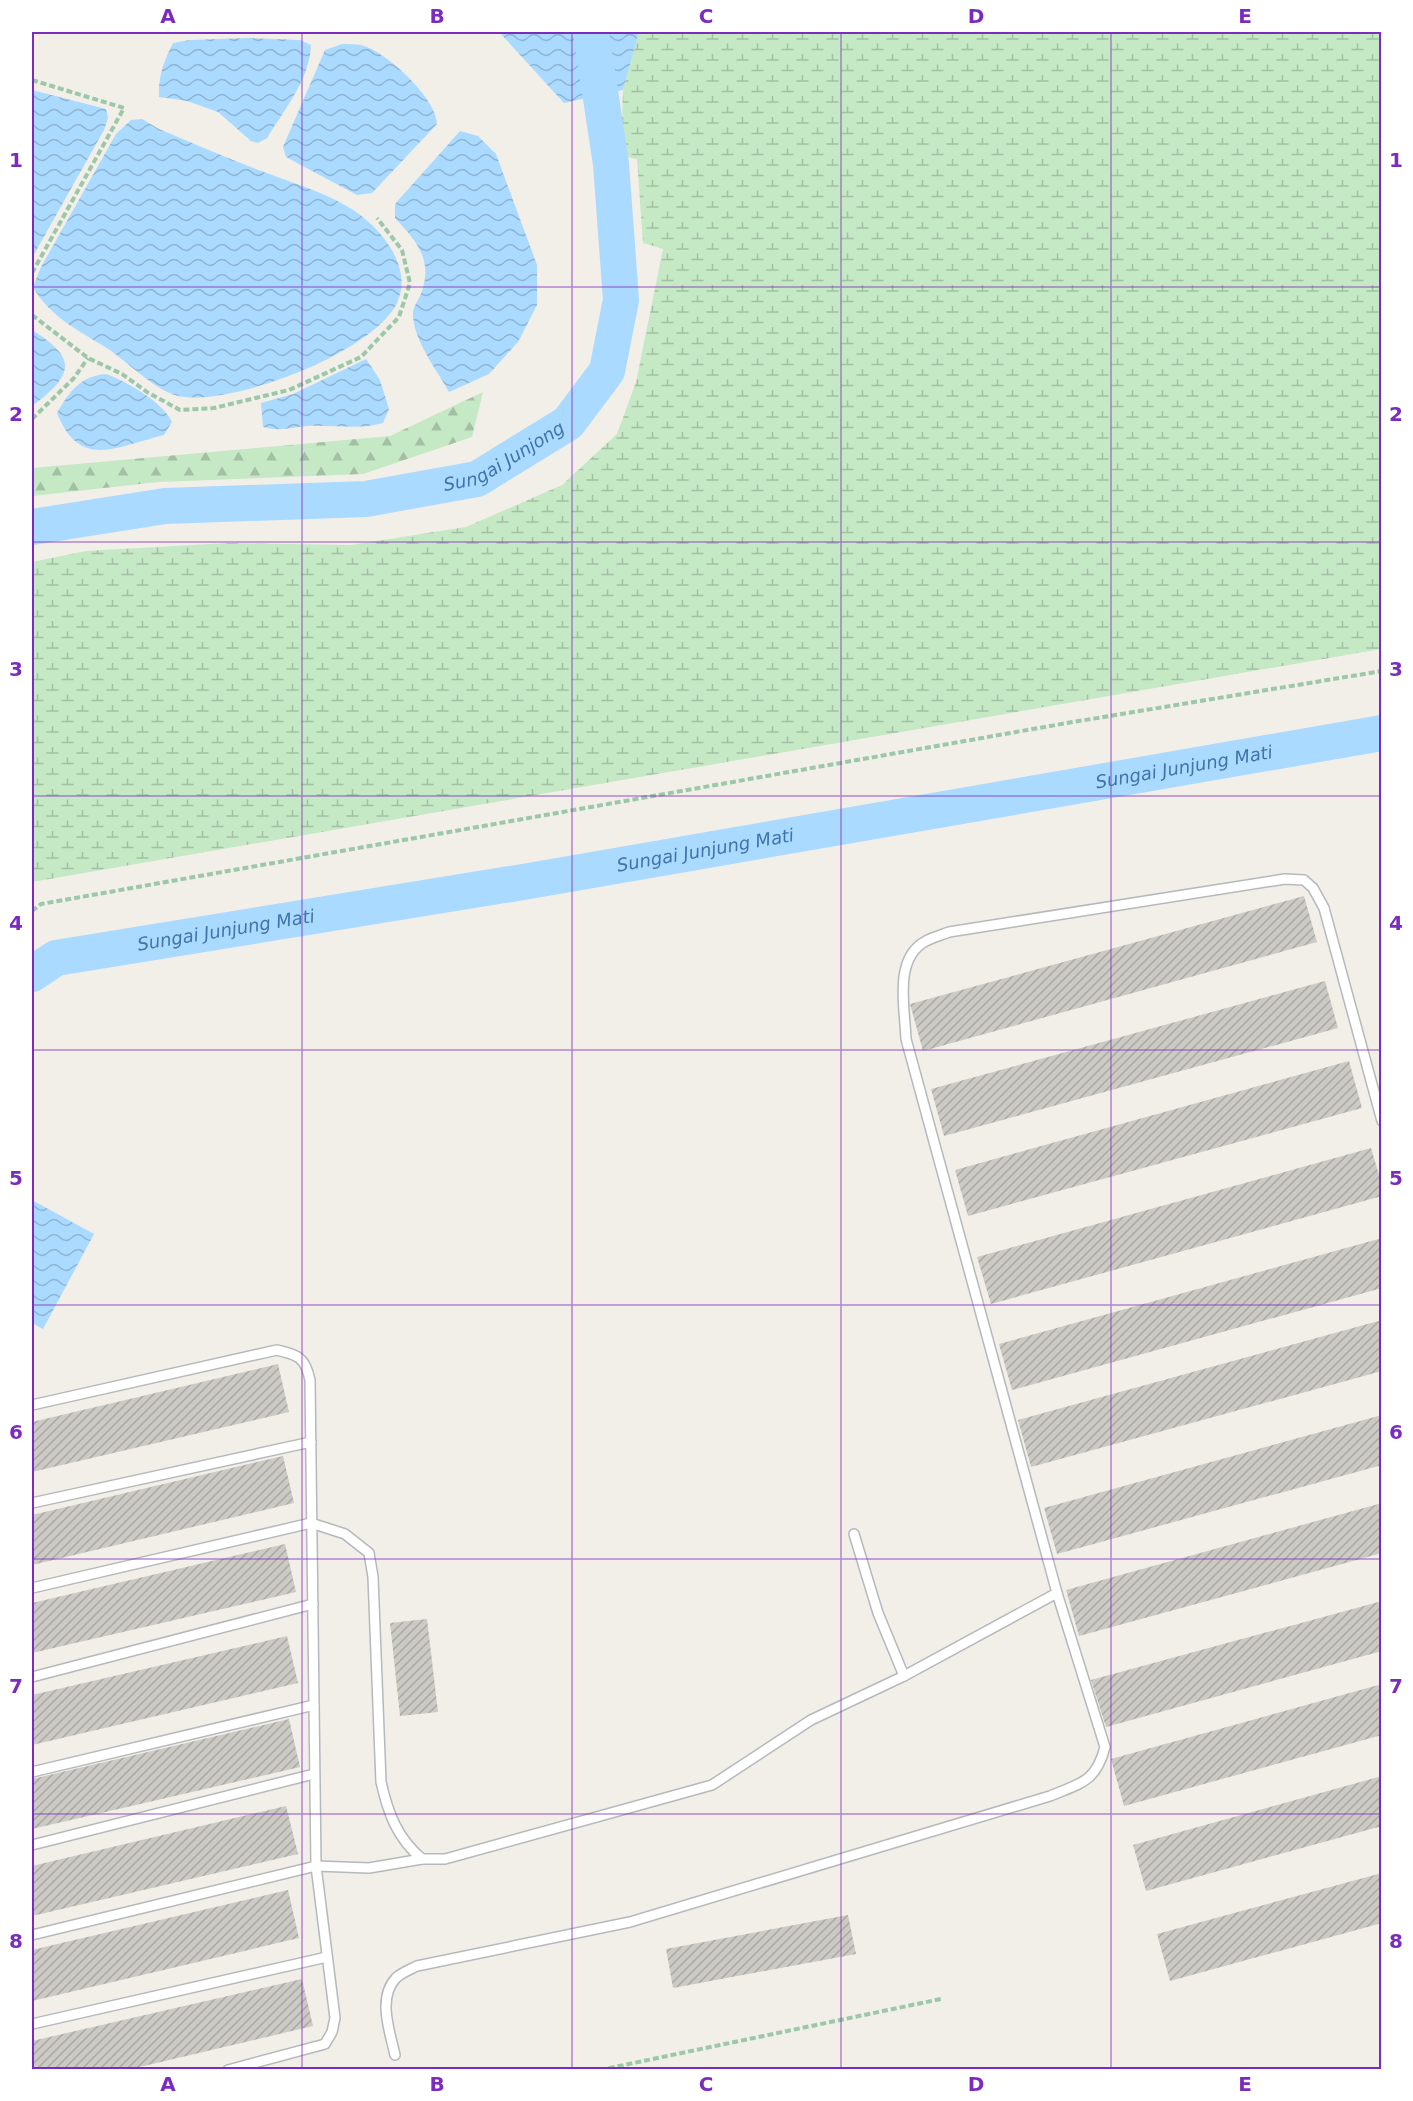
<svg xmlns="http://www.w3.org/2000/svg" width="1413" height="2101" font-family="'DejaVu Sans',sans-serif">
	<defs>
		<pattern id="forest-firs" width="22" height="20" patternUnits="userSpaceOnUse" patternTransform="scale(1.5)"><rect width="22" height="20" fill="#c5e8c5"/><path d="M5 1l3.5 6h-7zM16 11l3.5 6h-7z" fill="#a3c0a4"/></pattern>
		<pattern id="wetland-marsh" width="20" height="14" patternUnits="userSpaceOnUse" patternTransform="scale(1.5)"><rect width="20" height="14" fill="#c5e8c5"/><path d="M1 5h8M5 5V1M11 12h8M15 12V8" fill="none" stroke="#a3c0a4"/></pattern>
		<pattern id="water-waves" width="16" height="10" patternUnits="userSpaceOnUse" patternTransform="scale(1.5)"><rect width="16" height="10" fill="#aadaff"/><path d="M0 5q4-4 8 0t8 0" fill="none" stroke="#8eb4d2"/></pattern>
		<pattern id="building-hatch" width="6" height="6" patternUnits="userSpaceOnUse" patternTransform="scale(1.5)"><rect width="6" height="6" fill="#cccac5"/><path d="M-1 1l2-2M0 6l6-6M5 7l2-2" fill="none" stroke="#a9a8a4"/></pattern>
	</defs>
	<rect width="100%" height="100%" fill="#f1efe8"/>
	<path fill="url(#forest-firs)" d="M483 392 472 437 363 474 158 482 32 496V468L390 436Z"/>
	<path fill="url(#wetland-marsh)" d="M639 32H1381V649L32 882V562L86 551 227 543 351 545 466 527 562 485 617 434 636 382 663 249 643 243 637 159 621 156 623 90Z"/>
	<g fill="url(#water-waves)">
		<path d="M499 32H639L623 90 564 103Z"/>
		<path d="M248 38 300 40 311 45C310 79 284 110 267 138L258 143 251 141 218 112 187 101 159 97C158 76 164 61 173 43L190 40Z"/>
		<path d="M342 44C348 44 355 44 361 45 386 51 436 98 437 124L372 193 357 195 286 157 283 147 325 50Z"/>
		<path d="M32 90 106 109 108 118 104 130 32 258Z"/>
		<path d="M142 119 159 129C194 144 229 159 264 172 300 186 346 198 373 226 393 246 410 275 397 303 372 353 238 403 184 397 158 395 128 361 105 347 78 330 49 316 33 287L41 267 116 134 131 120Z"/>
		<path d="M460 131 478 136 496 154 537 265V305L518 342 489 374 449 392C437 370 412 339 413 312 414 305 420 298 422 291 433 258 415 240 395 218V204Z"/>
		<path d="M32 330C77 358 75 374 32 406Z"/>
		<path d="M366 359 380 380 389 409 383 423C359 430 334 425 309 426 292 427 280 432 263 427L261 403 293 394Z"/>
		<path d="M106 374C126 381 164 403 172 422L164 435C117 446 80 471 57 413 69 392 80 376 106 374Z"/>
		<path d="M32 1200 94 1234 43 1329 32 1323Z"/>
	</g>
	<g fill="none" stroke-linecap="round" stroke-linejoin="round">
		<g stroke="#aadaff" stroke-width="36">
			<path id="s1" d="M32 527 165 506 366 499 477 479 568 423 607 371 621 300 611 164 591 32"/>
			<path id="s2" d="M32 974 56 958 529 881 1382 733"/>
		</g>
	</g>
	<g fill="url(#building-hatch)">
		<path d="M1304 896 1317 942 923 1051 910 1004Z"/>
		<path d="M1325 981 1338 1028 944 1136 931 1089Z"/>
		<path d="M1349 1061 1362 1108 968 1216 955 1170Z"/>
		<path d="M1371 1148 1382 1185V1196L991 1304 977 1257Z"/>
		<path d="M1382 1238V1288L1012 1390 999 1344Z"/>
		<path d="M1382 1320V1371L1031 1467 1018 1420Z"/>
		<path d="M278 1364 289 1412 32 1472V1422Z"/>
		<path d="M1382 1415V1465L1057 1554 1044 1508Z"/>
		<path d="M283 1456 294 1503 32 1565V1515Z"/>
		<path d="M1382 1503V1553L1079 1636 1066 1590Z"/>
		<path d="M285 1544 296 1592 32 1653V1603Z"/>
		<path d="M1382 1601V1651L1106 1727 1091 1680Z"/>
		<path d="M427 1619 438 1712 400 1716 390 1623Z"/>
		<path d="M287 1636 298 1683 32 1745V1695Z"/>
		<path d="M1382 1684V1735L1124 1806 1111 1759Z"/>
		<path d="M289 1719 300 1767 32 1829V1779Z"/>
		<path d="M1382 1776V1826L1146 1891 1133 1845Z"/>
		<path d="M286 1806 298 1854 32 1916V1866Z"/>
		<path d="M1382 1873V1923L1170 1981 1157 1934Z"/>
		<path d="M288 1890 299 1938 32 2001V1950Z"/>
		<path d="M848 1915 856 1954 673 1988 666 1949Z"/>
		<path d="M302 1979 313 2026 127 2070H32V2041Z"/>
	</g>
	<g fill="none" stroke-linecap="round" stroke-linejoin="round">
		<defs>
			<g id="service">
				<path d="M32 1405 277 1350C298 1355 305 1357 310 1380L316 1866 335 2018 332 2032 325 2044 228 2070"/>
				<path d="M32 1503 311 1442"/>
				<path d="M854 1534 878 1613 904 1676"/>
				<path d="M32 1588 311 1523 345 1534 369 1553 373 1577 381 1782C388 1813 397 1838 422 1859"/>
				<path d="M32 1677 313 1604"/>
				<path d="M32 1772 314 1705"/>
				<path d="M32 1845 314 1774"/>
				<path d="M32 1935 316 1866 369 1868 422 1859H445L712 1785 811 1720 904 1676 1057 1593"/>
				<path d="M32 2024 327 1957"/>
				<path d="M395 2055C390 2032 377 1998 396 1978 401 1973 411 1969 417 1966L630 1922 1050 1796C1081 1783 1096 1782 1105 1747L1057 1593 906 1039C905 1009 893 958 926 941 933 937 942 935 949 932L1285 879 1304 880 1313 888 1324 908 1382 1121"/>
			</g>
		</defs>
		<use href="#service" stroke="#b5b8bc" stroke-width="12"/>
		<g stroke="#9cc7a9" stroke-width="4" stroke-dasharray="6 3" stroke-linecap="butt">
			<path d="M32 80 124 108 32 273"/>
			<path d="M32 315 88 358 122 374 147 392 180 410 214 408 289 390 361 357 399 317 410 283 402 250 377 218"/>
			<path d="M32 419 74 378 88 358"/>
			<path d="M32 911 41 904 1067 723 1382 671"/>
			<path d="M600 2070 941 1999"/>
		</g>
		<use href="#service" stroke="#fff" stroke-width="9"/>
	</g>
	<path fill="none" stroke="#7b2cbf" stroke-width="1.5" stroke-opacity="0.55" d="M302 32V2070M572 32V2070M841 32V2070M1111 32V2070M32 287H1382M32 542H1382M32 796H1382M32 1050H1382M32 1305H1382M32 1559H1382M32 1814H1382"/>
	<g text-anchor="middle" stroke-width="4.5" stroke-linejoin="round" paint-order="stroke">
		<g font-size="18" font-style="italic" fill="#4174aa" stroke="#fff">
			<text dy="6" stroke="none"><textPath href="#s1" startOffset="482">Sungai Junjong</textPath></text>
			<text dy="6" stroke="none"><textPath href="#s2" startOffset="1173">Sungai Junjung Mati</textPath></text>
			<text dy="6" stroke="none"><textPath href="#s2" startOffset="687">Sungai Junjung Mati</textPath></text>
			<text dy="6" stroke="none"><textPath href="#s2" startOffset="201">Sungai Junjung Mati</textPath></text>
		</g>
	</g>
	<rect width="1413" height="2101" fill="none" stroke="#ffffff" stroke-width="66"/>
	<rect x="33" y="33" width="1347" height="2035" fill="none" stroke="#7b2cbf" stroke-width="2"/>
	<g font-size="20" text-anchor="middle" font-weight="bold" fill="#7b2cbf">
		<text x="168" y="23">A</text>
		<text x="437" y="23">B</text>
		<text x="706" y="23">C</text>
		<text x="976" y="23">D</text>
		<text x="1245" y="23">E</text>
		<text x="16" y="167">1</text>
		<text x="1396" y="167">1</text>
		<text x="16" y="421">2</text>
		<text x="1396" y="421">2</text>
		<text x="16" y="676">3</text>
		<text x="1396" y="676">3</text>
		<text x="16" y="930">4</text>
		<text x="1396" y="930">4</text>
		<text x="16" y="1185">5</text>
		<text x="1396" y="1185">5</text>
		<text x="16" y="1439">6</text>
		<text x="1396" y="1439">6</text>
		<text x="16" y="1693">7</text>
		<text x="1396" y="1693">7</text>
		<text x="16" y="1948">8</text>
		<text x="1396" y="1948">8</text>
		<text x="168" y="2091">A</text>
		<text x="437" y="2091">B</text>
		<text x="706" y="2091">C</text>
		<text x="976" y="2091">D</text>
		<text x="1245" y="2091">E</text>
	</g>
</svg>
